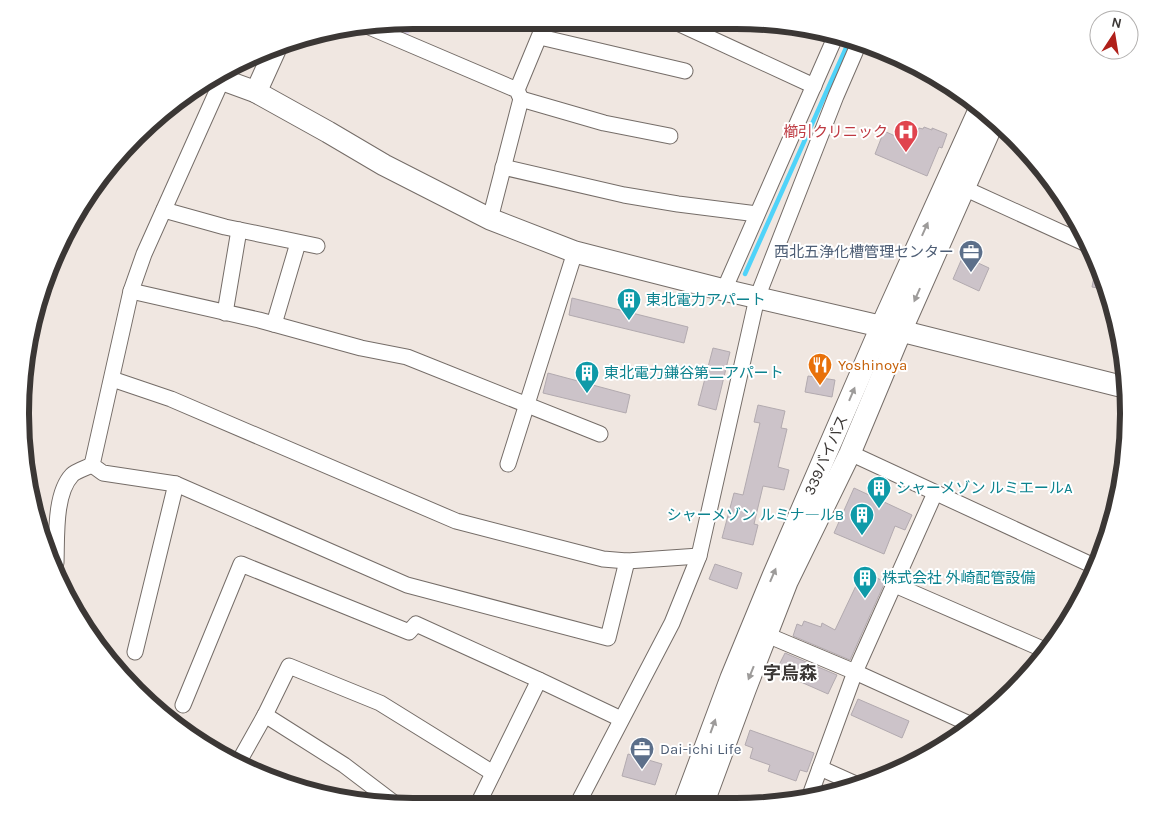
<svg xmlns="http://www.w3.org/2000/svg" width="1149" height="827" font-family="Karla,'Noto Sans JP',sans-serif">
	<rect width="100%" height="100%" fill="#f0e7e1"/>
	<path fill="#e4daef" d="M413 20H415L407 37 380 24Z"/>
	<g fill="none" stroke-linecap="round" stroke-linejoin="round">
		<path stroke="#4fd3f9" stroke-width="4.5" d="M745 274 850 39"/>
	</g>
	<g fill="#ccc3c9" stroke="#b2aaaf">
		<path d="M924 127 932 130V128L947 134 942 148 939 147 927 176 875 154 884 131 913 144 919 128 923 129Z"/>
		<path d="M963 256 989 268 979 291 953 279Z"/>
		<path d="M1097 261 1104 281 1108 290 1092 287Z"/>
		<path d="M572 298 688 327 684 343 569 315Z"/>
		<path d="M713 348 730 352 716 410 698 405Z"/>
		<path d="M548 373 630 395 626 413 543 393Z"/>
		<path d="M808 376 835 380 832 397 805 392Z"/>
		<path d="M758 405 785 411 781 428 787 429 778 467 789 470 784 490 763 486 754 524 758 525 753 545 722 538 734 493 743 495 760 423 754 422Z"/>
		<path d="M854 488 912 515 905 530 895 526 884 554 834 533Z"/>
		<path d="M715 564 742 573 737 589 709 579Z"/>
		<path d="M863 571 885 582 850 660 793 636 797 624 802 626 804 621 821 627 822 623 835 630Z"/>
		<path d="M785 653 837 675 828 694 776 671Z"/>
		<path d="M858 699 909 721 902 738 851 715Z"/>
		<path d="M750 730 814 753 807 772 800 770 796 781 768 771 770 765 750 758 753 748 745 745Z"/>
		<path d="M628 754 662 764 655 785 622 776Z"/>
	</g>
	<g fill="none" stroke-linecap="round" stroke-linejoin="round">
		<defs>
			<g id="street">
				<path d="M671 20 814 86"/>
				<path d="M367 26 517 90 521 99 490 219"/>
				<path d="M540 37 685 71"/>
				<path d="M222 80 144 254 131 291 92 465 103 473 176 484 407 585 608 638 627 561"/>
				<path d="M517 90 546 20"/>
				<path d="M521 99 604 123 670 136"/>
				<path d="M503 167 624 195 678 204 757 214"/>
				<path d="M955 184 1091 246"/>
				<path d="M164 210 225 227 317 246"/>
				<path d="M724 290 837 33"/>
				<path d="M131 291 259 320 361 348 407 357 600 434"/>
				<path d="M225 313 239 230"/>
				<path d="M274 324 298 243"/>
				<path d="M112 379 171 399 456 521 603 559 627 561 699 556"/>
				<path d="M850 453 1096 567"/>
				<path d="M508 464 575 252"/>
				<path d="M50 563H56C57 538 54 494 72 475 76 471 86 468 92 465"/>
				<path d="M895 585 1047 651"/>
				<path d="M767 635 855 672 974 726"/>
				<path d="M135 652 176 484"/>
				<path d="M183 705 241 564 409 632 416 624 539 680"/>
				<path d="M265 715 344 765 398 806"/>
				<path d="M237 765 265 715 289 666 380 703 493 773"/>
				<path d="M820 768 858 785"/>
				<path d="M809 798 855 672 935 493"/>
				<path d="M577 805 672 623 699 556 757 298 836 96 859 43"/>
				<path d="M477 806 539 680 621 719"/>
			</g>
			<g id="secondary">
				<path d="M215 77 256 92 328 132 384 165 490 219 575 252 724 290 901 331 1128 388"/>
				<path d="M256 92 275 50"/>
				<path d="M684 804 731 678 773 576 881 327 979 110"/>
				<path d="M703 804 745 690 787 582 850 453 901 331 993 123"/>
			</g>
		</defs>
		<use href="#street" stroke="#756d68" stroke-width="17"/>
		<use href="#secondary" stroke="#756d68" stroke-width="23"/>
		<use href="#street" stroke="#fff" stroke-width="15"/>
		<use href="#secondary" stroke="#fff" stroke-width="21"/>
		<defs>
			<path id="rail" d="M23 369 27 350"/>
		</defs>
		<use href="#rail" stroke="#75706c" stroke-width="5.5"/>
		<use href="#rail" stroke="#fff" stroke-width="4" stroke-dasharray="11" stroke-linecap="butt"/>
	</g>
	<defs><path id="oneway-solid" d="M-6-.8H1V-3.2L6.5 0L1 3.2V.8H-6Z" transform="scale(1.25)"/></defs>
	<g fill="#9d9b9a">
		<use href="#oneway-solid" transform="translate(925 229) rotate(-66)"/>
		<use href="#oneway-solid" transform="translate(917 295) rotate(114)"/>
		<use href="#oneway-solid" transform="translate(852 394) rotate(-67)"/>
		<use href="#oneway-solid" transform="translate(773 575) rotate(-67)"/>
		<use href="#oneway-solid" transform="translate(751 673) rotate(112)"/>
		<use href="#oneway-solid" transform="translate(713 726) rotate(-70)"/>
	</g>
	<defs>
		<symbol id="hospital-pin" viewBox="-11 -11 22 30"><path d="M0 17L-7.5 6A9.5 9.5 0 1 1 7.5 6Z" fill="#e0444e" stroke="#fff"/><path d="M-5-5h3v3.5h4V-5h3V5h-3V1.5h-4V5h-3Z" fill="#fff"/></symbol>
		<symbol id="office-pin" viewBox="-11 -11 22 30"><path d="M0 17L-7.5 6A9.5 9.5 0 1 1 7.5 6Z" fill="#5c6f8a" stroke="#fff"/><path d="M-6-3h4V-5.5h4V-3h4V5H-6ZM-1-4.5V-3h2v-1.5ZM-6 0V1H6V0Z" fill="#fff"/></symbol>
		<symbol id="building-pin" viewBox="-11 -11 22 30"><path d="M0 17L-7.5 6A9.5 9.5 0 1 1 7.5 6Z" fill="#0f9aa8" stroke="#fff"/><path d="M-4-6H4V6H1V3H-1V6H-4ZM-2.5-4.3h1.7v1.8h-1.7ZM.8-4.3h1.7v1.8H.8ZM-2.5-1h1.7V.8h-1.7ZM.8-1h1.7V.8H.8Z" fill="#fff"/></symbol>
		<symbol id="restaurant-pin" viewBox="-11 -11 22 30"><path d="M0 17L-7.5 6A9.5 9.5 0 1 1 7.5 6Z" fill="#e8710a" stroke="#fff"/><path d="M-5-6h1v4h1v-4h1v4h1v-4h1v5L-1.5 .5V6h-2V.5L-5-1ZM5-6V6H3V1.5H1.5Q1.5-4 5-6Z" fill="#fff"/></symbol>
	</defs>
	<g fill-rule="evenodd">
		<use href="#hospital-pin" x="892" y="118" width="28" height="38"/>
		<use href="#office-pin" x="957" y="238" width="28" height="38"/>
		<use href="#building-pin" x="615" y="286" width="28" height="38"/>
		<use href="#restaurant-pin" x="806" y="351" width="28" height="38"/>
		<use href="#building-pin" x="573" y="359" width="28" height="38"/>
		<use href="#building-pin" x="865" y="474" width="28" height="38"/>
		<use href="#building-pin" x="848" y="501" width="28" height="38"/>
		<use href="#building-pin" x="851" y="564" width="28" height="38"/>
		<use href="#office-pin" x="628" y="735" width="28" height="38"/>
	</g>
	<g text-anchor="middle" stroke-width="4" stroke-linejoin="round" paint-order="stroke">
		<g font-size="15" fill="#be3a42" stroke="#fff" text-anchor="end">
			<text x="888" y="137">櫛引クリニック</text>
		</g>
		<g font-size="15" fill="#4e5e75" stroke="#fff" text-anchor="end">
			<text x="954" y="257">西北五浄化槽管理センター</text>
			<text x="660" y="754" text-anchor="start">Dai-ichi Life</text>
		</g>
		<g font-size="15" fill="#0d838f" stroke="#fff" text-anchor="start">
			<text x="646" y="305">東北電力アパート</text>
			<text x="604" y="378">東北電力鎌谷第二アパート</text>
			<text x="896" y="493">シャーメゾン ルミエールA</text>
			<text x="844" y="520" text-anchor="end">シャーメゾン ルミナ―ルB</text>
			<text x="882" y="583">株式会社 外崎配管設備</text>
		</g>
		<g font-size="15" fill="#c56008" stroke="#fff" text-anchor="start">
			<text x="838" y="370">Yoshinoya</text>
		</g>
		<g font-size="15" fill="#3b3735" stroke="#fff">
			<text transform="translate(826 455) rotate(-66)" y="5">339バイパス</text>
		</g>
		<g font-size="18" font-weight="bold" fill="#3b3735" stroke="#fff">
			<text x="790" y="679">字烏森</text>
		</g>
	</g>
	<path d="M0 0H1149V827H0ZM413 29H736A384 384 0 0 1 1120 413V414A384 384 0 0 1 736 798H413A384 384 0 0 1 29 414V413A384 384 0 0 1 413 29Z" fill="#fff" fill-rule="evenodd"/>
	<path fill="none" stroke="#3b3735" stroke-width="6" d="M413 29H736A384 384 0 0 1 1120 413V414A384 384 0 0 1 736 798H413A384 384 0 0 1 29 414V413A384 384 0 0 1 413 29Z"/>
	<g transform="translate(1114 35) rotate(12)"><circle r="24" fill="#ffffff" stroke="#b1afae"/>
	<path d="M0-4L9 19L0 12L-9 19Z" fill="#b0201a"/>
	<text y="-8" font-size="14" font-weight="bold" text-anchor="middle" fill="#3b3735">N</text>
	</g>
</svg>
